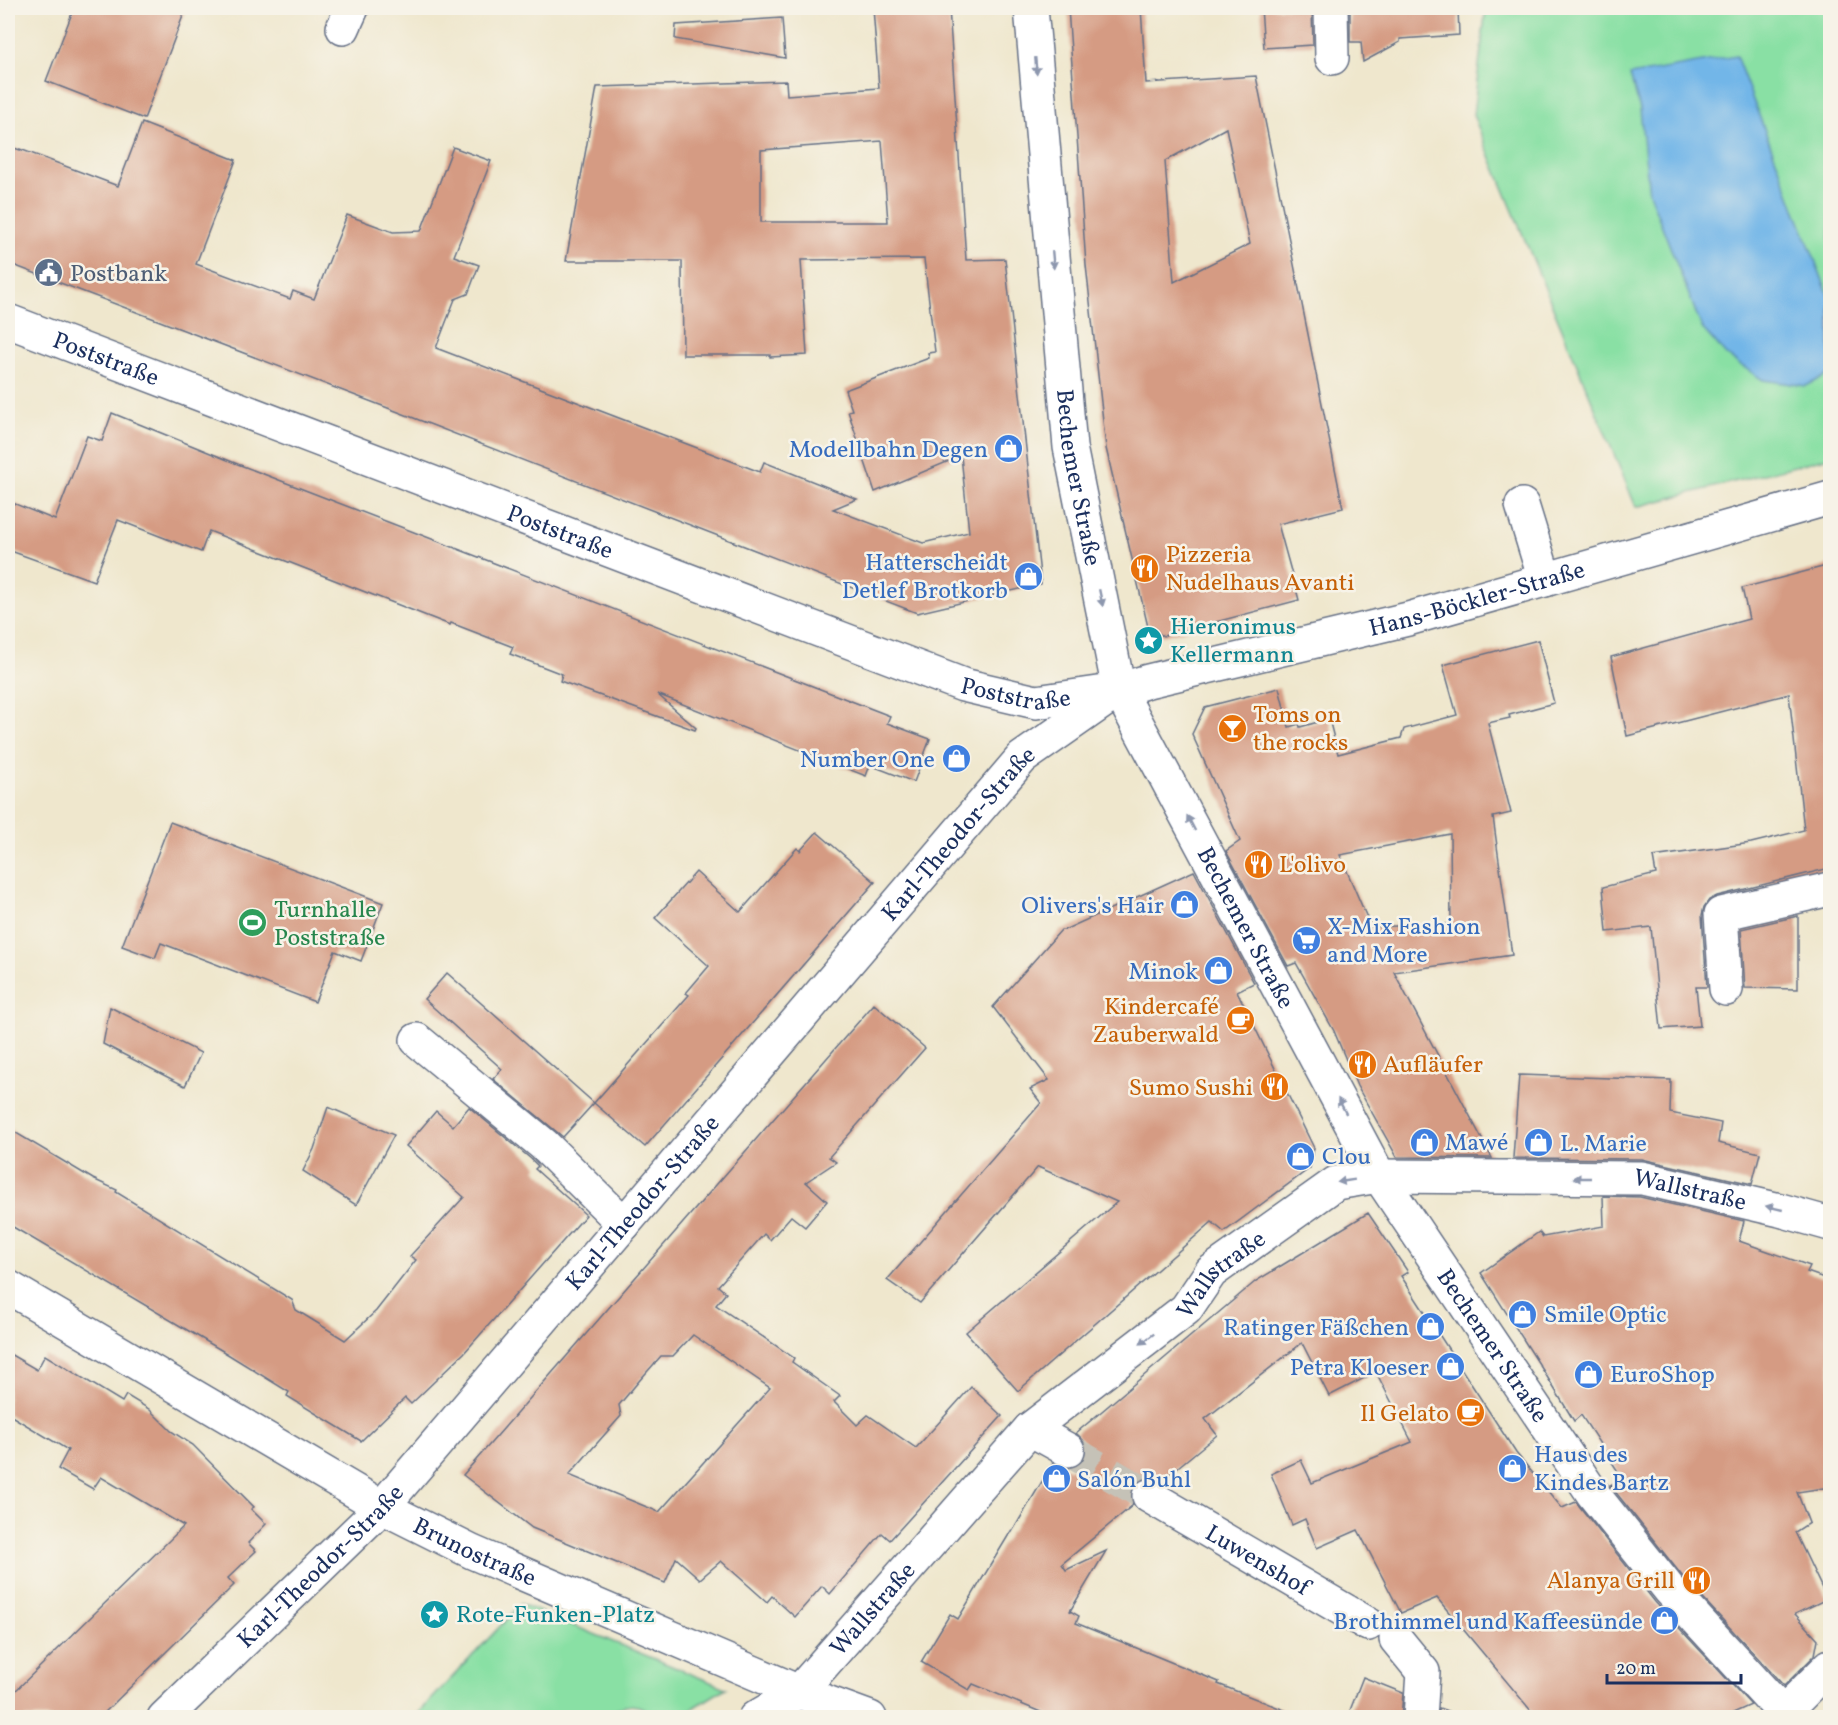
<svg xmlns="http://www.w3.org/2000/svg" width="1838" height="1725" font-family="Vollkorn,serif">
	<rect width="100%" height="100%" fill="#f7f3e8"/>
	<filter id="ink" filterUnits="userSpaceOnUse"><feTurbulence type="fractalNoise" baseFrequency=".0167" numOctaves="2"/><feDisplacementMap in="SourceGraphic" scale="12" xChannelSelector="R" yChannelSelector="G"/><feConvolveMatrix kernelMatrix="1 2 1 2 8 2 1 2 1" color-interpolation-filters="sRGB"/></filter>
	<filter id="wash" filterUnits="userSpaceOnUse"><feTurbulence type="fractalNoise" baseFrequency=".008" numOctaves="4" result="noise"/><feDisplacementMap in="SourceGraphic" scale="24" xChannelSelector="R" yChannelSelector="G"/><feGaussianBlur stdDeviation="1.35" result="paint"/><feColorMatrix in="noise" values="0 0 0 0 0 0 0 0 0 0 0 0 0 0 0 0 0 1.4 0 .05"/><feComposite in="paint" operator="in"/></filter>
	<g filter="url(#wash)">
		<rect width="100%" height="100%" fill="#efe7cd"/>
		<g fill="#89e0a4" stroke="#528881" stroke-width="1.5">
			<path d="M1486 8H1823L1830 12V457L1636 507 1473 115Z"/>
			<path d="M521 1604 725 1688H726L679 1717H654C641 1701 621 1702 608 1717H415Z"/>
		</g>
		<path fill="#72b6e8" stroke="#4672a3" stroke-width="1.5" d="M1736 56 1830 299V374L1806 386 1763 380 1727 356 1702 328 1649 193 1640 109 1630 75Z"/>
		<g id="blocks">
			<g fill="#d59b83" fill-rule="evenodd">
				<path d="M74 8H186L144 119 46 81Z"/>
				<path d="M873 8H949L966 260 1005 259 1041 584 917 613 401 413 8 263V146L20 150V149L118 186 142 123 236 160 196 264 290 299 293 291 314 299 347 215 393 232 421 231 453 147 491 161 454 256 479 265 468 294 455 299 436 348 760 472 764 462 857 499 833 509 923 543 969 532 961 456 875 492 848 411 852 410 845 390 929 358 928 353 935 352 924 259 801 260 807 355 770 357V355H683L682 261H566L597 87 786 81 787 95 879 88ZM882 141 888 222H761V150Z"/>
				<path d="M1068 8H1141L1146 83 1256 76 1343 508 1278 524 1299 600 1163 636 1148 627 1106 448 1086 265ZM1226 128 1250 244 1174 282 1165 161Z"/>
				<path d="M1261 8H1312L1313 45 1264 48Z"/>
				<path d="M1350 8H1458L1459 35 1400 39V42L1363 62 1361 42H1350Z"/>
				<path d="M782 18 785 58 675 39 676 25Z"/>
				<path d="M112 413 235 463 890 716 887 723 930 739 914 782 870 765 866 776 657 694 696 728 695 730 560 681 562 674 510 654 513 647 451 623 450 625 209 531 201 552 118 520 94 581 8 550V501L55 520 87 436 102 441Z"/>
				<path d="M1830 565V868L1717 896 1709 900 1704 907 1702 915 1707 987H1696L1700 1026 1661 1029 1651 927 1607 932 1603 887 1656 874 1653 857 1751 843 1804 830 1789 694 1627 736 1611 657 1749 619 1742 588Z"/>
				<path d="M1538 640 1554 703 1509 715 1510 718 1488 723 1511 813 1493 817 1512 955 1394 972 1492 1158 1397 1157 1357 1086 1334 1031 1296 963 1288 966 1226 851 1240 841 1192 734 1205 707 1279 688 1289 727 1299 724 1300 727 1329 719 1338 754 1401 738 1404 729 1457 715 1443 665ZM1450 834 1451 924 1371 927 1340 855Z"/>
				<path d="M170 822 383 903 361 961 335 951 315 1002 161 943 155 958 122 946Z"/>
				<path d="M817 832 875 882 645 1147 594 1103 689 995 686 993 709 966 655 918 696 872 740 912 797 848 800 851Z"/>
				<path d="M1194 871 1254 983 1237 991 1314 1148 1310 1168 1224 1232 1212 1222 1018 1391 966 1332 1117 1202 1038 1167 920 1303 887 1280 1041 1103 1030 1089 1049 1080 993 1007 1061 930H1064Z"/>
				<path d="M1798 916V989L1745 988 1741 929Z"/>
				<path d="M447 973 594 1103 563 1137 493 1079 502 1069 424 999Z"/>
				<path d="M874 1004 925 1048 829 1157 836 1162 806 1182 827 1201 805 1227 791 1216 770 1240 764 1234 718 1286 726 1293 716 1305 794 1358 792 1362 840 1396 834 1402 857 1425 868 1415 916 1448 971 1387 1002 1416 890 1540 882 1533 830 1594 822 1586 795 1617 772 1596 767 1602 721 1561 700 1579 676 1558 665 1583 532 1528 463 1475ZM693 1335 770 1388 659 1512 569 1475 621 1416 619 1405 639 1381 661 1356H673Z"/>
				<path d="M110 1007 201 1053 185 1086 103 1044Z"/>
				<path d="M1519 1075 1671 1080 1670 1113 1721 1123 1718 1143 1760 1153 1752 1184 1642 1159 1513 1158Z"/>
				<path d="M328 1107 394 1135 356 1205 303 1171 314 1149Z"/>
				<path d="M469 1107 531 1159 538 1166 535 1169 586 1215 464 1353 411 1404 405 1398 361 1441 287 1396 289 1392 221 1350 8 1224V1128L93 1179 117 1190 116 1192 292 1300 296 1310 345 1340 376 1311 416 1260 410 1256 464 1197 406 1146 436 1111 453 1126Z"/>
				<path d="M1603 1196 1640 1197 1744 1221 1739 1241 1810 1266 1807 1272 1830 1280V1487L1797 1492 1809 1523 1795 1532 1827 1599 1795 1614 1818 1639 1815 1655 1784 1686 1683 1577 1610 1485 1623 1479 1581 1415 1574 1421 1546 1375 1481 1273 1539 1232 1543 1237 1604 1226Z"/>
				<path d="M1368 1213 1408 1272 1401 1276 1516 1453 1562 1508 1576 1502 1655 1602 1751 1705 1722 1718H1537L1437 1598 1401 1613 1358 1530 1317 1548 1305 1519 1292 1525 1271 1474 1301 1460 1312 1483 1412 1442 1376 1372 1329 1396 1302 1343 1205 1419 1217 1435 1161 1481 1150 1477 1139 1480 1133 1486 1130 1495 1133 1505 1062 1564 1066 1570 1106 1551 1070 1611 1079 1616 1076 1623 1219 1682 1218 1684 1297 1715V1718H1055L973 1684 969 1690 921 1662 950 1614 958 1619 1011 1531 1012 1532 1053 1463 1069 1469 1078 1466 1084 1460 1087 1450 1084 1441 1076 1433 1256 1281Z"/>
				<path d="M8 1353 37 1370 45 1355 122 1402 126 1395 149 1409 171 1431 193 1445 254 1507 251 1509 266 1524 248 1543 256 1551 228 1578 234 1585 99 1718H8V1698L184 1526 101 1477 93 1489 58 1469 68 1450 8 1414Z"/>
				<path d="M1363 1677 1403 1693 1401 1718H1347Z"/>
				<path d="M1439 1708 1461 1716 1460 1718H1439Z"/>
			</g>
		</g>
	</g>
	<g filter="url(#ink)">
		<use href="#blocks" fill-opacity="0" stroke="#656f85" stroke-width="1.5"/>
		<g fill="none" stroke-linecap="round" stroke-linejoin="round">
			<path stroke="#c5c2b7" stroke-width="33" stroke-dasharray="33 16" stroke-linecap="butt" d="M1068 1450 1149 1496"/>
			<defs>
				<g id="minor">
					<path id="s1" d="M1031 8 1070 447 1119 690 1379 1176 1593 1494 1669 1589 1783 1713 1785 1718"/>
					<path d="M1331 8 1332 58"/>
					<path d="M343 28 352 8"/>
					<path id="s2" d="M8 321 963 685 1036 702 1119 690 1148 681 1408 619 1830 498"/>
					<path d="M1522 505 1545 580"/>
					<path d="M1726 989 1721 914 1830 889"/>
					<path d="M417 1040 544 1145 624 1224"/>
					<path id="s3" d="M8 1287 382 1507 472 1552 799 1692 870 1718"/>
					<path d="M1030 1429 1068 1450"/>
					<path id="s4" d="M1149 1496 1368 1624"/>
					<path d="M1396 1639 1423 1672 1420 1718"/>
					<path d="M1783 1713 1830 1666"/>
					<path id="s5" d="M164 1718 382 1507 1022 758 1115 693"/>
					<path id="s6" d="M755 1718 799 1692 1030 1429 1186 1309 1211 1272 1336 1183 1379 1176 1642 1178 1780 1210 1830 1224"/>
				</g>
			</defs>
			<use href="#minor" stroke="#656f85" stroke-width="36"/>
			<use href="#minor" stroke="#fff" stroke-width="33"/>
		</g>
		<defs><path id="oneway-solid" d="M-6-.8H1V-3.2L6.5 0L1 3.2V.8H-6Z" transform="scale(1.5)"/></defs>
		<g fill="#8d97ae">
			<use href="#oneway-solid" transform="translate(1036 66) rotate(85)"/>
			<use href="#oneway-solid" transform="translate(1053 260) rotate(85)"/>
			<use href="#oneway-solid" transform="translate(1101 598) rotate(78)"/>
			<use href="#oneway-solid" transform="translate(1191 823) rotate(-118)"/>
			<use href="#oneway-solid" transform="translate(1342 1106) rotate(-118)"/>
			<use href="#oneway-solid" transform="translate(1582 1178) rotate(-180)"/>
			<use href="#oneway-solid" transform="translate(1346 1181) rotate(171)"/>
			<use href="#oneway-solid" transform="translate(1774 1208) rotate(-167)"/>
			<use href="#oneway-solid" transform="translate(1147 1339) rotate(143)"/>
		</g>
	</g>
	<defs>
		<symbol id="civic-disc" viewBox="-11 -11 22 22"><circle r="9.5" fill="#5c6f8a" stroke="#f7f3e8"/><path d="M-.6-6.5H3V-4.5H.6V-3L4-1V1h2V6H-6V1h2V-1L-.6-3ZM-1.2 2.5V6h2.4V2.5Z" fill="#fff"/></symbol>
		<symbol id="shop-disc" viewBox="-11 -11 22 22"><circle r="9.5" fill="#3f7fe0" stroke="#f7f3e8"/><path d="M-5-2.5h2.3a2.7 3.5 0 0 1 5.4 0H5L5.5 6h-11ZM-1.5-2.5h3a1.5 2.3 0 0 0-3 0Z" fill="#fff"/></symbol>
		<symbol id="restaurant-disc" viewBox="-11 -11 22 22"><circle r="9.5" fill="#e8710a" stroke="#f7f3e8"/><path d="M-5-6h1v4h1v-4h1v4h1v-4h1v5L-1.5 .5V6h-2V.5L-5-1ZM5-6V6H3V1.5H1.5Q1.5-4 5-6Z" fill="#fff"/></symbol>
		<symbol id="sight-disc" viewBox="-11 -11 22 22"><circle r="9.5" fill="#0f9aa8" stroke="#f7f3e8"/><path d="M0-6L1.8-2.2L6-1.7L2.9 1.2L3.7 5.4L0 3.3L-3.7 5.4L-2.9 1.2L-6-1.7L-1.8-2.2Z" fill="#fff"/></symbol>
		<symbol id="bar-disc" viewBox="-11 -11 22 22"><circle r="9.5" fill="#e8710a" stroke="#f7f3e8"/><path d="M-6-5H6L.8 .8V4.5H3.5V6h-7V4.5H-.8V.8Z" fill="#fff"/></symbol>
		<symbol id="stadium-disc" viewBox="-11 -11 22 22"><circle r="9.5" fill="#2e9e5b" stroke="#f7f3e8"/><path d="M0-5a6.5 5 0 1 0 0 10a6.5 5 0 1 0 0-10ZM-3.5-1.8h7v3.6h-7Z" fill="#fff"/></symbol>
		<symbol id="supermarket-disc" viewBox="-11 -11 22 22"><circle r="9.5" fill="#3f7fe0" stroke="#f7f3e8"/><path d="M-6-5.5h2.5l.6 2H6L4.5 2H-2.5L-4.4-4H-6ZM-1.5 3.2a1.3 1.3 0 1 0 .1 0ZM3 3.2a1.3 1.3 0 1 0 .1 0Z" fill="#fff"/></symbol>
		<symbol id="cafe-disc" viewBox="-11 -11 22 22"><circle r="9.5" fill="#e8710a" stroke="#f7f3e8"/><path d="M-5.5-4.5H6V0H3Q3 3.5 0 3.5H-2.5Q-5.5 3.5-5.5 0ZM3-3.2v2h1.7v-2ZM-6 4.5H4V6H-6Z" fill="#fff"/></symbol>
	</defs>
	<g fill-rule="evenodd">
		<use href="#civic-disc" x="32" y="256" width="33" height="33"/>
		<use href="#shop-disc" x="992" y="432" width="33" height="33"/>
		<use href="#restaurant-disc" x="1128" y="552" width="33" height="33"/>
		<use href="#shop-disc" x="1012" y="560" width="33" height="33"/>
		<use href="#sight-disc" x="1132" y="624" width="33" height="33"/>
		<use href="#bar-disc" x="1216" y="712" width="33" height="33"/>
		<use href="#shop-disc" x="940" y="742" width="33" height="33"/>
		<use href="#restaurant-disc" x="1242" y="848" width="33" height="33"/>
		<use href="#shop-disc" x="1168" y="888" width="33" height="33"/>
		<use href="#stadium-disc" x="236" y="906" width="33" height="33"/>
		<use href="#supermarket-disc" x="1290" y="924" width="33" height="33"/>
		<use href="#shop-disc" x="1202" y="954" width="33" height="33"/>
		<use href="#cafe-disc" x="1224" y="1004" width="33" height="33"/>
		<use href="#restaurant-disc" x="1346" y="1048" width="33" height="33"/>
		<use href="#restaurant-disc" x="1258" y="1070" width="33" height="33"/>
		<use href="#shop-disc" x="1408" y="1126" width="33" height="33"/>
		<use href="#shop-disc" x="1522" y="1126" width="33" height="33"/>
		<use href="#shop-disc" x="1284" y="1140" width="33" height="33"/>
		<use href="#shop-disc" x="1506" y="1298" width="33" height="33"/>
		<use href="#shop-disc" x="1414" y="1310" width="33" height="33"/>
		<use href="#shop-disc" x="1434" y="1350" width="33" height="33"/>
		<use href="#shop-disc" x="1572" y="1358" width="33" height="33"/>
		<use href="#cafe-disc" x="1454" y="1396" width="33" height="33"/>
		<use href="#shop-disc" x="1496" y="1452" width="33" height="33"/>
		<use href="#shop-disc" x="1040" y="1462" width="33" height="33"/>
		<use href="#restaurant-disc" x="1680" y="1564" width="33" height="33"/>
		<use href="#sight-disc" x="418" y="1598" width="33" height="33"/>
		<use href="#shop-disc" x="1648" y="1604" width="33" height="33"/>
	</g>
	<g text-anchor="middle" stroke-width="5" stroke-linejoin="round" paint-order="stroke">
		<g font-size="24" fill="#4e5e75" stroke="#f7f3e8" text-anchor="start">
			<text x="70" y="281">Postbank</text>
		</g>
		<g font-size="24" fill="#1b2f5e" stroke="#f7f3e8">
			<text dy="8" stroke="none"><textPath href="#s2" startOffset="105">Poststraße</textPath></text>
			<text dy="8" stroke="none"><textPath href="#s1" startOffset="472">Bechemer Straße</textPath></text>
			<text dy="8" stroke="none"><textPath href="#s2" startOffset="591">Poststraße</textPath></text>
			<text dy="8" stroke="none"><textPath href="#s2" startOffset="1550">Hans-Böckler-Straße</textPath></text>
			<text dy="8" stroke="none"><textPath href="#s2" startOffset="1076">Poststraße</textPath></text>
			<text dy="8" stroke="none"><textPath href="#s5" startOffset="1190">Karl-Theodor-Straße</textPath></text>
			<text dy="8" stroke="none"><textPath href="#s1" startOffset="958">Bechemer Straße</textPath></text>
			<text dy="8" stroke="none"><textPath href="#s6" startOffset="1152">Wallstraße</textPath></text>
			<text dy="8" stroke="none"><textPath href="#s5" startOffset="704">Karl-Theodor-Straße</textPath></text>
			<text dy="8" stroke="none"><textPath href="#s6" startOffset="648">Wallstraße</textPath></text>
			<text dy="8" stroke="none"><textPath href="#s1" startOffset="1444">Bechemer Straße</textPath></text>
			<text dy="8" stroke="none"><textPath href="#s3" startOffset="537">Brunostraße</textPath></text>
			<text dy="8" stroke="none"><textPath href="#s4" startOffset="126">Luwenshof</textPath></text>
			<text dy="8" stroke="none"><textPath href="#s5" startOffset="218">Karl-Theodor-Straße</textPath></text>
			<text dy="8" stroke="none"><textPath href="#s6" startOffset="162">Wallstraße</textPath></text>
		</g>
		<g font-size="24" fill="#366cbe" stroke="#f7f3e8" text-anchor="end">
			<text x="988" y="457">Modellbahn Degen</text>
			<text x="1008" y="570">Hatterscheidt<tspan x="1008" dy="28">Detlef Brotkorb</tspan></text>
			<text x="935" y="767">Number One</text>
			<text x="1164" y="913">Olivers's Hair</text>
			<text x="1327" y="934" text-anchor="start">X-Mix Fashion<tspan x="1327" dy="28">and More</tspan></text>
			<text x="1198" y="979">Minok</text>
			<text x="1445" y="1150" text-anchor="start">Mawé</text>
			<text x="1560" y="1151" text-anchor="start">L. Marie</text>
			<text x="1322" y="1164" text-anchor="start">Clou</text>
			<text x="1544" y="1322" text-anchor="start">Smile Optic</text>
			<text x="1409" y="1335">Ratinger Fäßchen</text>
			<text x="1429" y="1375">Petra Kloeser</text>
			<text x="1610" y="1382" text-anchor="start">EuroShop</text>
			<text x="1534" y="1462" text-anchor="start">Haus des<tspan x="1534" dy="28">Kindes Bartz</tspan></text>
			<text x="1077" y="1487" text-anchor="start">Salón Buhl</text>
			<text x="1643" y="1629">Brothimmel und Kaffeesünde</text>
		</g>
		<g font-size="24" fill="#c56008" stroke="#f7f3e8" text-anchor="start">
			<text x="1166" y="562">Pizzeria<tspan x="1166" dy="28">Nudelhaus Avanti</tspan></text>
			<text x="1253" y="722">Toms on<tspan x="1253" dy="28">the rocks</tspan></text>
			<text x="1279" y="872">L'olivo</text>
			<text x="1219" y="1014" text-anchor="end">Kindercafé<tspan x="1219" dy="28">Zauberwald</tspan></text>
			<text x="1383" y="1072">Aufläufer</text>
			<text x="1253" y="1095" text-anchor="end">Sumo Sushi</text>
			<text x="1449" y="1421" text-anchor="end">Il Gelato</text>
			<text x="1675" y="1588" text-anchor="end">Alanya Grill</text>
		</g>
		<g font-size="24" fill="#0d838f" stroke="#f7f3e8" text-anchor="start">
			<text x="1170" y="634">Hieronimus<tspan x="1170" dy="28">Kellermann</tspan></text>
			<text x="456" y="1622">Rote-Funken-Platz</text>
		</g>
		<g font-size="24" fill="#27864d" stroke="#f7f3e8" text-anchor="start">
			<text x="274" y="917">Turnhalle<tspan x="274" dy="28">Poststraße</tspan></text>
		</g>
	</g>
	<rect width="1838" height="1725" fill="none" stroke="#f7f3e8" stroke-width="30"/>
	<path d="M1607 1674v9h134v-9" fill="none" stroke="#1b2f5e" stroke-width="3"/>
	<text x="1616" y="1674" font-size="18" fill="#1b2f5e" stroke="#f7f3e8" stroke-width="4.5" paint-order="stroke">20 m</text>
</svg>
